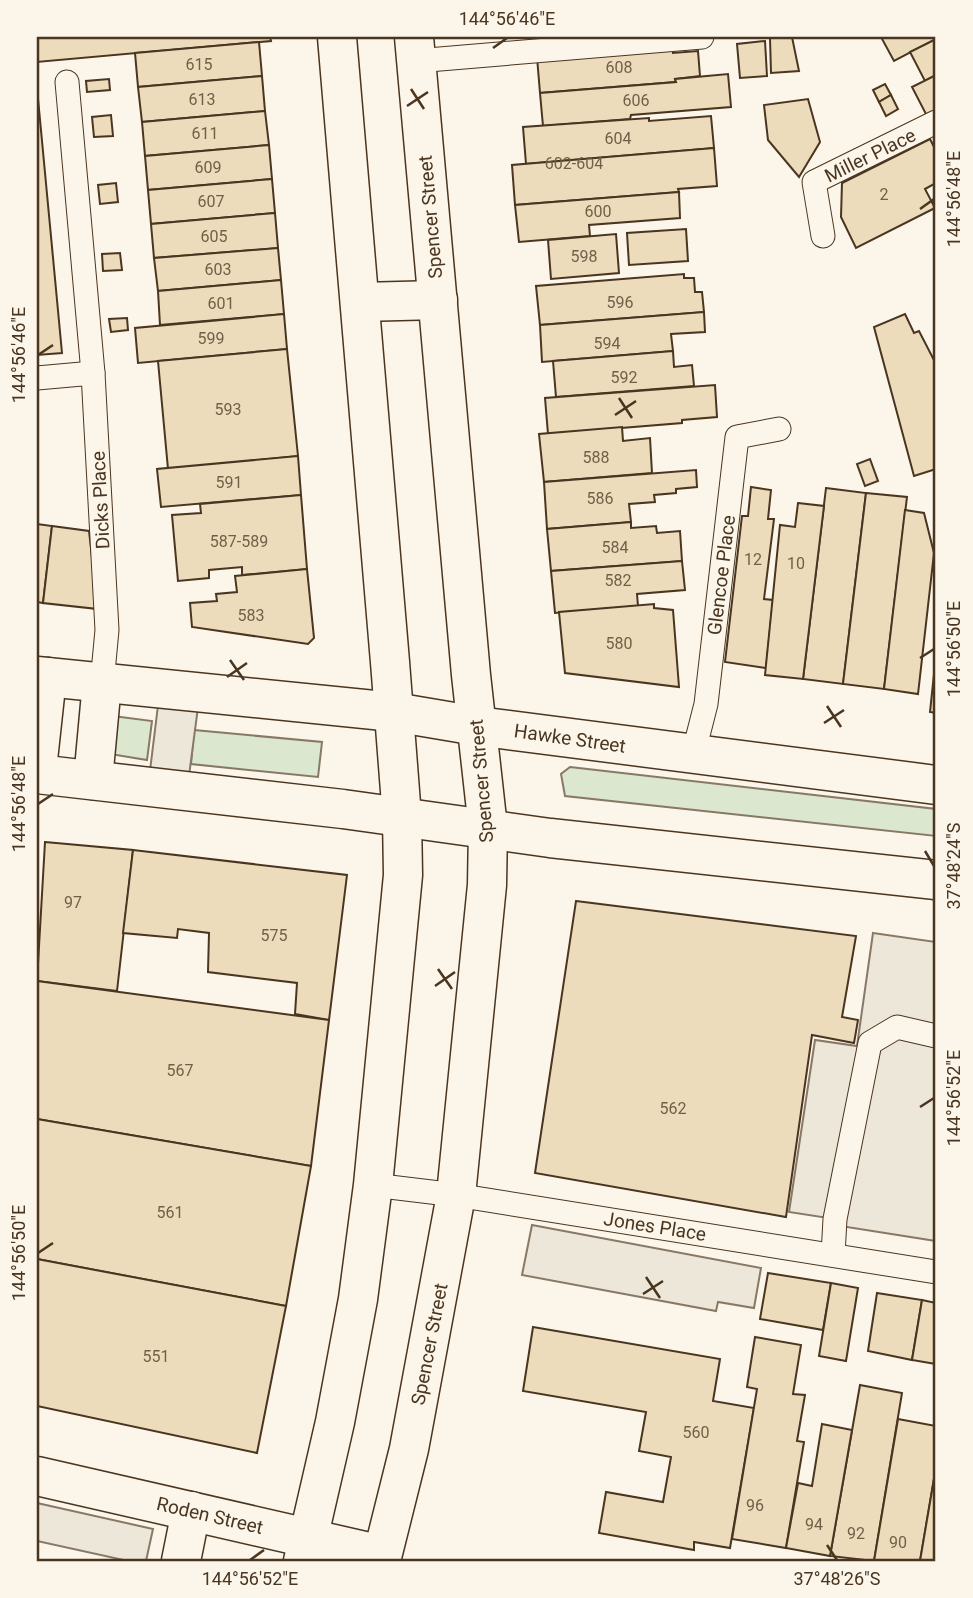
<svg xmlns="http://www.w3.org/2000/svg" width="973" height="1598" font-family="Roboto,sans-serif">
	<rect width="100%" height="100%" fill="#fbf6e9"/>
	<g fill="#dce7d0" stroke="#887966" stroke-width="2">
		<path d="M113 716 152 721 147 760 110 754Z"/>
		<path d="M194 730 322 742 318 777 191 764Z"/>
		<path d="M570 767 936 809V836L565 796 561 774Z"/>
	</g>
	<g fill="#ede7d9" stroke="#887966" stroke-width="2">
		<path d="M160 689 200 692 187 791 148 787Z"/>
		<path d="M873 933 936 942V1241L834 1225 835 1219 789 1212 815 1040 857 1046Z"/>
		<path d="M532 1225 761 1268 754 1308 718 1302 716 1311 522 1275Z"/>
		<path d="M37 1503 153 1529 146 1561H128L37 1541Z"/>
	</g>
	<g fill="#ecdcbc" stroke="#4a3520" stroke-width="2">
		<path d="M37 37H270L271 41 37 62Z"/>
		<path d="M792 37 799 71 771 73 770 38Z"/>
		<path d="M881 37H936V39L894 61Z"/>
		<path d="M936 39V75L925 81 910 52Z"/>
		<path d="M765 41 767 76 740 78 737 44Z"/>
		<path d="M259 42 262 76 138 87 135 53Z"/>
		<path d="M673 50V53L698 51 700 76 675 79 676 82 540 93 537 57Z"/>
		<path d="M728 74 731 107 631 115 630 119 543 126 540 93 676 82 675 79Z"/>
		<path d="M936 75V114L928 118 912 87Z"/>
		<path d="M262 76 265 111 142 122 138 87Z"/>
		<path d="M109 79 110 90 87 92 86 81Z"/>
		<path d="M885 84 891 95 879 102 873 90Z"/>
		<path d="M37 88 62 353 37 355Z"/>
		<path d="M891 95 898 109 886 116 879 102Z"/>
		<path d="M808 99 820 142 799 177 768 140 764 105Z"/>
		<path d="M265 111 269 145 145 156 142 122Z"/>
		<path d="M111 115 113 136 94 137 92 117Z"/>
		<path d="M711 116 714 148 526 164 523 127 649 118V121Z"/>
		<path d="M930 139 936 151V183L925 189 935 208 856 248 841 217 842 183Z"/>
		<path d="M269 145 272 179 148 190 145 156Z"/>
		<path d="M714 148 717 186 678 189 679 192 515 205 512 165Z"/>
		<path d="M272 179 275 213 151 224 148 190Z"/>
		<path d="M116 183 118 202 100 204 98 185Z"/>
		<path d="M679 192 680 218 589 225 590 236 519 242 515 205Z"/>
		<path d="M275 213 278 248 154 258 151 224Z"/>
		<path d="M686 229 688 261 629 265 627 233Z"/>
		<path d="M616 234 619 273 551 279 548 240Z"/>
		<path d="M278 248 281 280 158 291 154 258Z"/>
		<path d="M120 253 122 270 103 271 102 254Z"/>
		<path d="M684 274V278H694L695 292H702L704 312 540 325 536 286Z"/>
		<path d="M281 280 284 314 160 325 158 291Z"/>
		<path d="M704 312 705 332 671 334 673 351 542 362 540 325Z"/>
		<path d="M284 314 287 349 138 363 135 328Z"/>
		<path d="M905 314 914 333 919 331 936 364V469L914 476 874 327Z"/>
		<path d="M127 318 128 330 111 332 109 319Z"/>
		<path d="M287 349 298 456 168 469 158 361Z"/>
		<path d="M673 351 674 367 692 365 694 386 556 397 553 361Z"/>
		<path d="M715 385 717 417 682 420V423L548 434 545 398Z"/>
		<path d="M622 427 623 441 650 438 652 473 544 482 539 434Z"/>
		<path d="M298 456 301 495 161 507 157 469Z"/>
		<path d="M870 459 878 481 865 486 857 464Z"/>
		<path d="M696 470 697 487 676 489V493L654 495 655 502 629 504 631 522 547 529 544 482Z"/>
		<path d="M751 487 771 490 768 519H774L764 599 773 600 766 668 725 662 742 516H748Z"/>
		<path d="M826 488 866 493 843 684 803 679Z"/>
		<path d="M866 493 907 497 884 689 843 684Z"/>
		<path d="M301 495 307 569 242 575V567L209 570V578L178 581 172 515 201 513 200 504Z"/>
		<path d="M798 503 824 506 803 679 765 675 780 525 795 527Z"/>
		<path d="M905 510 924 513 934 553 918 694 884 689Z"/>
		<path d="M631 522V528L656 526 657 533 680 531 682 561 551 571 547 529Z"/>
		<path d="M37 524 52 526 43 603 37 602Z"/>
		<path d="M52 526 89 531 98 609 43 603Z"/>
		<path d="M682 561 685 590 637 594 638 606 555 613 551 571Z"/>
		<path d="M307 569 314 638 308 644 192 627 190 603 217 601 216 594 237 592 235 576Z"/>
		<path d="M654 604V608L673 610 679 687 565 673 559 612Z"/>
		<path d="M936 655V713L930 712Z"/>
		<path d="M45 842 133 850 117 991 37 981Z"/>
		<path d="M133 850 347 875 329 1020 295 1014 297 983 208 972 209 933 178 929 177 938 123 933Z"/>
		<path d="M576 901 856 936 842 1017 858 1020 854 1043 812 1035 786 1217 535 1173Z"/>
		<path d="M37 981 329 1020 311 1166 37 1119Z"/>
		<path d="M37 1119 311 1166 286 1306 37 1259Z"/>
		<path d="M37 1259 286 1306 257 1453 37 1406Z"/>
		<path d="M768 1273 831 1283 823 1330 760 1319Z"/>
		<path d="M831 1283 858 1288 846 1361 819 1356Z"/>
		<path d="M877 1293 922 1300 912 1360 868 1351Z"/>
		<path d="M922 1300 936 1303V1364L912 1360Z"/>
		<path d="M533 1327 720 1359 713 1401 754 1408 730 1548 694 1542V1550L599 1533 606 1492 663 1502 671 1457 639 1451 646 1412 523 1391Z"/>
		<path d="M755 1337 801 1345 793 1394 805 1395 797 1441 804 1442 786 1548 732 1539 757 1389 747 1387Z"/>
		<path d="M860 1385 902 1393 874 1561 830 1556Z"/>
		<path d="M898 1419 936 1426V1467L920 1561H874Z"/>
		<path d="M822 1424 852 1430 830 1556 786 1548 798 1483 812 1486Z"/>
		<path d="M936 1467V1561H920Z"/>
	</g>
	<g fill="none" stroke-linecap="round" stroke-linejoin="round">
		<defs>
			<g id="service">
				<path d="M416 61 702 37"/>
				<path d="M67 82 93 373"/>
				<path d="M823 236 814 182 936 122"/>
				<path d="M37 378 93 373 107 630 102 683"/>
				<path d="M693 755 706 704 737 437 779 429"/>
				<path d="M373 1185 456 1195 936 1272"/>
				<path d="M833 1255 835 1219 870 1043 897 1027 936 1036"/>
			</g>
			<g id="minor">
				<path d="M37 1476 382 1555"/>
				<path d="M181 1561 191 1511"/>
			</g>
			<g id="tertiary">
				<path d="M37 676 394 712 477 726 936 785"/>
				<path d="M37 769 47 677"/>
				<path d="M37 774 343 809 550 838 936 880"/>
				<path d="M93 780 102 683"/>
			</g>
			<g id="primary">
				<path d="M361 302 438 300"/>
				<path d="M303 1561 335 1422 358 1299 373 1185 403 875 402 817 390 662 337 37"/>
				<path d="M381 1561 409 1449 456 1195 487 885 488 828 471 675 414 37"/>
			</g>
		</defs>
		<use href="#service" stroke="#4a3520" stroke-width="25"/>
		<use href="#minor" stroke="#4a3520" stroke-width="41"/>
		<use href="#tertiary" stroke="#4a3520" stroke-width="41"/>
		<use href="#primary" stroke="#4a3520" stroke-width="41"/>
		<use href="#service" stroke="#fbf6e9" stroke-width="23"/>
		<use href="#minor" stroke="#fbf6e9" stroke-width="38"/>
		<use href="#tertiary" stroke="#fbf6e9" stroke-width="38"/>
		<use href="#primary" stroke="#fbf6e9" stroke-width="38"/>
	</g>
	<path fill="none" stroke="#4a3520" stroke-width="2.5" d="M493 48 507 38M411 89 424 109M407 106 428 92M920 209 934 199M38 355 53 345M619 398 632 418M615 415 636 401M920 658 934 649M230 660 244 680M227 677 247 663M827 706 841 727M824 723 844 710M38 804 53 794M925 851 934 866M438 969 452 989M435 986 455 972M920 1107 934 1098M38 1253 53 1243M646 1277 660 1298M643 1294 663 1281M827 1545 837 1560M250 1560 264 1550"/>
	<g text-anchor="middle" stroke-width="5" stroke-linejoin="round" paint-order="stroke">
		<g font-size="16" fill="#725f47">
			<text x="199" y="70">615</text>
			<text x="619" y="73">608</text>
			<text x="202" y="105">613</text>
			<text x="636" y="106">606</text>
			<text x="205" y="139">611</text>
			<text x="618" y="144">604</text>
			<text x="574" y="169">602-604</text>
			<text x="208" y="173">609</text>
			<text x="884" y="200">2</text>
			<text x="211" y="207">607</text>
			<text x="598" y="217">600</text>
			<text x="214" y="242">605</text>
			<text x="584" y="262">598</text>
			<text x="218" y="275">603</text>
			<text x="620" y="308">596</text>
			<text x="221" y="309">601</text>
			<text x="211" y="344">599</text>
			<text x="607" y="349">594</text>
			<text x="624" y="383">592</text>
			<text x="228" y="415">593</text>
			<text x="596" y="463">588</text>
			<text x="229" y="488">591</text>
			<text x="600" y="504">586</text>
			<text x="239" y="547">587-589</text>
			<text x="615" y="553">584</text>
			<text x="753" y="565">12</text>
			<text x="796" y="569">10</text>
			<text x="618" y="586">582</text>
			<text x="251" y="621">583</text>
			<text x="619" y="649">580</text>
			<text x="73" y="908">97</text>
			<text x="274" y="941">575</text>
			<text x="180" y="1076">567</text>
			<text x="673" y="1114">562</text>
			<text x="170" y="1218">561</text>
			<text x="156" y="1362">551</text>
			<text x="696" y="1438">560</text>
			<text x="755" y="1511">96</text>
			<text x="814" y="1530">94</text>
			<text x="856" y="1539">92</text>
			<text x="898" y="1548">90</text>
		</g>
		<g font-size="19" fill="#4a3520" stroke="#fbf6e9">
			<text transform="translate(870 155) rotate(-26)" y="7">Miller Place</text>
			<text transform="translate(430 217) rotate(-95)" y="7">Spencer Street</text>
			<text transform="translate(100 500) rotate(-93)" y="7">Dicks Place</text>
			<text transform="translate(721 575) rotate(-83)" y="7">Glencoe Place</text>
			<text transform="translate(570 738) rotate(8)" y="7">Hawke Street</text>
			<text transform="translate(481 781) rotate(-95)" y="7">Spencer Street</text>
			<text transform="translate(655 1226) rotate(9)" y="7">Jones Place</text>
			<text transform="translate(429 1344) rotate(-79)" y="7">Spencer Street</text>
			<text transform="translate(210 1515) rotate(13)" y="7">Roden Street</text>
		</g>
	</g>
	<rect width="973" height="1598" fill="none" stroke="#fbf6e9" stroke-width="77"/>
	<rect x="38" y="38" width="896" height="1522" fill="none" stroke="#4a3520" stroke-width="2.5"/>
	<g font-size="18" text-anchor="middle" fill="#4a3520">
		<text x="507" y="25">144°56'46"E</text>
		<text transform="translate(954 199) rotate(-90)" y="6">144°56'48"E</text>
		<text transform="translate(19 355) rotate(-90)" y="6">144°56'46"E</text>
		<text transform="translate(954 649) rotate(-90)" y="6">144°56'50"E</text>
		<text transform="translate(19 804) rotate(-90)" y="6">144°56'48"E</text>
		<text transform="translate(954 866) rotate(-90)" y="6">37°48'24"S</text>
		<text transform="translate(954 1098) rotate(-90)" y="6">144°56'52"E</text>
		<text transform="translate(19 1253) rotate(-90)" y="6">144°56'50"E</text>
		<text x="250" y="1585">144°56'52"E</text>
		<text x="837" y="1585">37°48'26"S</text>
	</g>
</svg>
